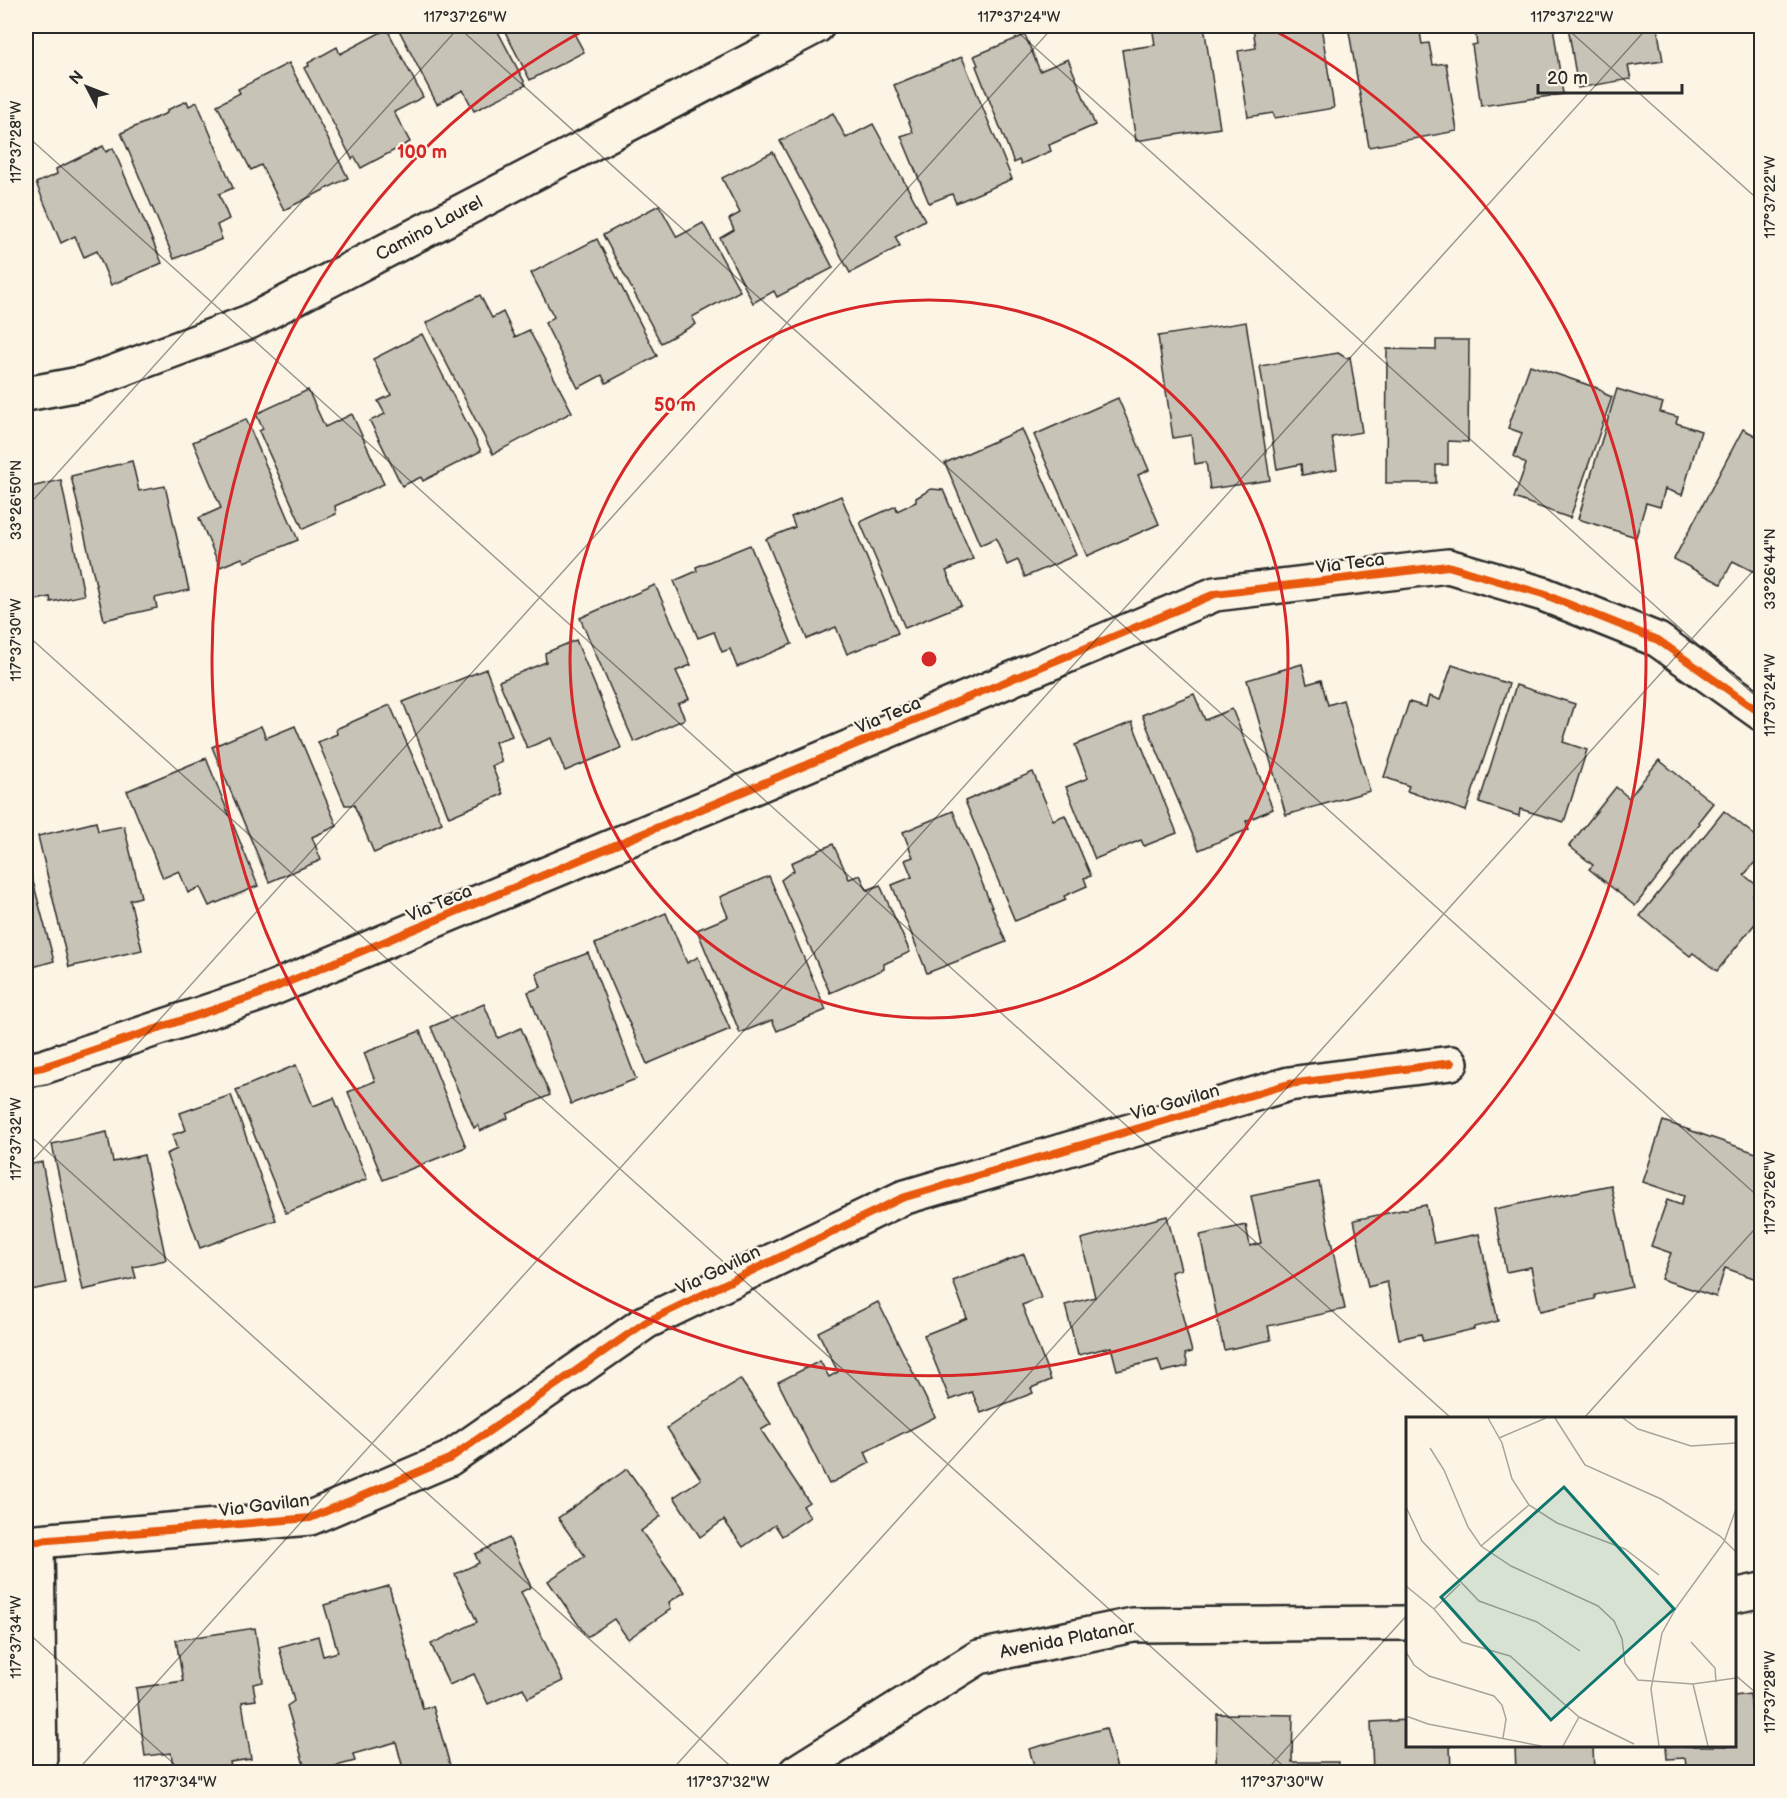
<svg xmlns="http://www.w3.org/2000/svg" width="1787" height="1798" font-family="'Balsamiq Sans',sans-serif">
	<rect width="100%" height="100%" fill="#fcf5e5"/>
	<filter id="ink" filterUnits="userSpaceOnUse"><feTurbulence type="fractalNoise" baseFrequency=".0167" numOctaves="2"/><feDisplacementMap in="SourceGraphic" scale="12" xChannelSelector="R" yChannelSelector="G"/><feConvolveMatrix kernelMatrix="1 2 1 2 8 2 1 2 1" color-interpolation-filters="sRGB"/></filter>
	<g filter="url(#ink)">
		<g fill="#c8c3b7" stroke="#2b2b2b" stroke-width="1.5">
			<path d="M397 26H495L526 85 474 111 463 90 437 104Z"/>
			<path d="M502 26H570L584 52 530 80Z"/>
			<path d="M1152 26H1204L1220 128 1136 141 1122 50 1155 45Z"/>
			<path d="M1265 26H1321L1334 108 1275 118 1273 113 1248 117 1238 51 1256 48 1253 28Z"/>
			<path d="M1348 26H1404V28L1419 26 1422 44 1429 43 1433 65 1446 63 1457 131 1369 147Z"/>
			<path d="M1495 26H1553L1563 94 1481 106 1472 45 1477 44 1475 32 1495 29Z"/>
			<path d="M1568 26H1657L1663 61 1628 66 1631 79 1578 88Z"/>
			<path d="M387 29 423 97 394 112 410 142 361 168 355 157 352 159 304 68 309 66 308 63 337 47 340 54Z"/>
			<path d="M1025 35 1040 71 1068 59 1095 125 1049 145 1051 151 1021 164 1019 160 1014 163 976 66 978 65 974 56Z"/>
			<path d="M962 57 1012 179 956 203 952 194 929 203 901 136 913 132 894 85Z"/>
			<path d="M289 63 348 178 284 210 261 165 251 170 217 105 240 93 238 89Z"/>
			<path d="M187 101 189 106 197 102 233 188 219 194 229 219 217 225 222 239 174 259 121 133 167 113V110Z"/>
			<path d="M833 113 846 138 873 124 925 220 895 236 900 246 850 273 780 141Z"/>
			<path d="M103 146 106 152 113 148 162 263 111 285 97 251 84 257 75 236 61 243 36 183 57 174 56 169Z"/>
			<path d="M773 152 833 268 777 297 774 291 753 303 720 238 734 230 729 219 740 213 722 178Z"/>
			<path d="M659 205 677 237 703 223 740 291 692 317 696 324 661 343 603 235Z"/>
			<path d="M597 239 657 356 606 383 602 375 578 388 545 323 554 317 531 273Z"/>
			<path d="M480 295 492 318 503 312 515 337 529 330 572 412 493 454 426 323Z"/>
			<path d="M1246 322 1270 480 1210 489 1206 462 1195 464 1191 435 1173 438 1158 336Z"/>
			<path d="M422 334 481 451 423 481 421 477 402 486 370 421 385 414 378 401 391 395 373 359Z"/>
			<path d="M1436 340H1469L1468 442 1448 441V465H1436V483H1386L1387 349 1436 350Z"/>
			<path d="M1338 353 1346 358 1350 357 1362 432 1332 437 1337 469 1302 475 1301 464 1277 469 1260 366Z"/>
			<path d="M1530 365 1600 389 1605 394 1612 397 1570 518 1514 498 1526 464 1514 456 1522 433 1508 428Z"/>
			<path d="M1617 389 1663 403 1660 412 1678 417 1676 423 1701 431 1682 495 1665 489 1660 507 1646 503 1636 537 1578 519Z"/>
			<path d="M308 390 325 427 352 414 384 484 335 506 336 514 303 529 259 431 263 429 256 414Z"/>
			<path d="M1118 398 1149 470 1138 475 1159 524 1087 556 1034 435Z"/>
			<path d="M246 419 298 540 244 562 242 558 220 567 199 518 221 508 193 442Z"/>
			<path d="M1022 429 1076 555 1025 577 1018 560 1007 565 996 538 980 545 945 463Z"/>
			<path d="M1743 429 1762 439V576L1733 561 1721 584 1674 559Z"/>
			<path d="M132 461 139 491 165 486 189 590 155 598 157 608 104 620 71 476Z"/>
			<path d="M61 480 84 595 51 602 50 597 26 602V488Z"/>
			<path d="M931 489 943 490 973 559 946 571 961 605 905 628 860 522 896 506 897 511 916 502V498Z"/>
			<path d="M841 496 898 633 847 654 836 627 807 639 766 539 795 527 791 517Z"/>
			<path d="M750 545 792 644 737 667 730 649 722 652 714 632 698 638 674 581 697 571 696 567Z"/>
			<path d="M655 585 691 665 676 671 689 699 678 704 685 719 634 742 580 618Z"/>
			<path d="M576 640 621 748 565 771 551 738 527 748 499 681 546 662 545 653Z"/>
			<path d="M1302 664 1307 684 1321 680 1328 705 1343 700 1370 791 1286 815 1247 680Z"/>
			<path d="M1452 665 1509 684 1466 811 1407 791 1409 786 1384 777 1409 702 1426 707 1429 696 1440 700Z"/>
			<path d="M486 669 512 736 495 742 502 762 492 766 503 794 449 817 403 702Z"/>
			<path d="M1516 685 1575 704 1563 742 1587 750 1564 822 1520 809 1519 816 1479 803Z"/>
			<path d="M1194 694 1205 720 1232 709 1273 809 1246 821 1249 829 1199 850 1142 715Z"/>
			<path d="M390 705 442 823 374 853 354 805H345L318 742 337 734 336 729Z"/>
			<path d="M1132 722 1177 833 1144 846 1141 840 1095 859 1066 787 1088 778 1075 745Z"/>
			<path d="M261 726 266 738 295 726 337 826 312 837 321 860 269 882 212 747Z"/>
			<path d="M206 758 258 886 209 906 200 887 188 893 179 871 163 878 127 791Z"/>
			<path d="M1659 760 1713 803 1698 822 1700 823 1635 906 1589 869 1593 865 1569 846 1616 787 1629 798Z"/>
			<path d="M1033 772 1053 820 1065 815 1091 876 1084 878 1087 886 1064 896 1066 900 1015 921 965 801Z"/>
			<path d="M953 811 1006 942 927 973 892 885 912 877 905 860 913 857 903 832Z"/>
			<path d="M1724 811 1762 841V854L1744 875 1759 887 1752 896 1762 903V915L1717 971 1693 953 1690 956 1640 916Z"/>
			<path d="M96 822 98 831 124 826 141 897 130 900 142 950 69 967 38 836Z"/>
			<path d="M833 844 849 879 860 875 867 890 880 885 910 952 884 964V969L830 993 781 880 794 870 791 863Z"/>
			<path d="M27 859 54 961 26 969V860Z"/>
			<path d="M769 876 826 1010 777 1031 772 1020 740 1033 697 930 728 917 720 897Z"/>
			<path d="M666 913 687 963 698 957 730 1029 647 1064 595 944Z"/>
			<path d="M588 953 636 1079 571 1104 528 992 541 987 536 973Z"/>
			<path d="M484 1004 498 1038 521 1028 550 1095 507 1114 508 1118 480 1131 478 1125 474 1128 431 1027Z"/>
			<path d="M420 1031 466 1147 383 1180 348 1092 375 1081 364 1053Z"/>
			<path d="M296 1065 313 1106 334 1098 367 1179 286 1213 236 1090Z"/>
			<path d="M231 1095 276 1220 200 1248 166 1154 177 1149 172 1135 186 1130 180 1113Z"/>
			<path d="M1663 1121 1762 1155V1281L1725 1268 1716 1297 1661 1279 1671 1253 1651 1246 1667 1200 1681 1205 1684 1196 1643 1182Z"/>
			<path d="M107 1132 113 1162 144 1155 166 1260 133 1267 136 1278 83 1290 52 1144Z"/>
			<path d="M42 1162 65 1283 26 1291V1165Z"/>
			<path d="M1319 1182 1345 1309 1268 1326 1271 1340 1224 1350 1200 1235 1246 1225 1250 1246 1261 1243 1251 1196Z"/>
			<path d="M1611 1185 1632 1287 1595 1295V1299L1540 1311 1531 1267 1506 1272 1494 1209Z"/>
			<path d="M1426 1205 1434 1243 1479 1234 1498 1321 1474 1327V1329L1423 1341 1421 1334 1399 1339 1387 1282 1368 1287 1354 1220Z"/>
			<path d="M1167 1216 1181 1269 1171 1272 1192 1352 1185 1354 1188 1366 1162 1372 1158 1360 1117 1370 1111 1347 1078 1355 1065 1305 1095 1297 1081 1239Z"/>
			<path d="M1024 1254 1041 1298 1022 1305 1051 1380 1031 1388 1033 1393 981 1413 972 1392 950 1400 924 1335 967 1318 953 1281Z"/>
			<path d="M878 1302 935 1417 865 1452 870 1463 829 1484 778 1382 820 1361 829 1377 838 1372 818 1332Z"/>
			<path d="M740 1379 771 1424 761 1430 809 1502 803 1506 810 1517 782 1536 775 1525 743 1547 724 1520 700 1537 674 1497 701 1479 667 1428Z"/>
			<path d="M627 1469 661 1516 641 1531 685 1592 669 1602 671 1609 628 1639 614 1619 587 1637 548 1581 585 1556 558 1518Z"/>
			<path d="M509 1538 531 1587 521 1592 563 1681 528 1698 523 1688 488 1704 474 1674 449 1685 431 1644 477 1622 455 1574 479 1563 475 1554Z"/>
			<path d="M389 1586 423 1709 433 1706 452 1772H404L396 1742 353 1754 355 1761 314 1772H306L287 1706 294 1701 279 1647 318 1636 323 1656 338 1652 324 1605Z"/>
			<path d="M255 1628 263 1682 253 1684 256 1700 242 1702 251 1759 230 1762 231 1767 193 1772H174L171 1753 145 1756 136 1688 183 1681 176 1640Z"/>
			<path d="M1750 1694 1756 1753H1762V1772H1687L1685 1758 1667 1759 1666 1746H1734V1696Z"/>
			<path d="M1217 1714 1293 1715 1292 1762H1339L1338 1772H1239L1240 1770H1216Z"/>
			<path d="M1408 1720V1746H1450L1451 1772H1373L1371 1722Z"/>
			<path d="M1106 1728 1118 1772H1036L1029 1749Z"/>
			<path d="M1515 1746H1593L1594 1772H1516Z"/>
		</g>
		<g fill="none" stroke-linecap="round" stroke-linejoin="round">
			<defs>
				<g id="street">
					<path d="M26 394 85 383 249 322 817 26"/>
					<path d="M26 1070 43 1067 257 995 1215 594 1448 566 1543 594 1658 640 1762 714"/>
					<path d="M26 1542 310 1518 449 1459 646 1322 902 1198 1289 1084 1451 1063"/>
					<path d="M37 1542 40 1772"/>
					<path d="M1734 1596 1762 1590"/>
					<path d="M796 1772 979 1657 1133 1625 1408 1623"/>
				</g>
			</defs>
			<use href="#street" stroke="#2b2b2b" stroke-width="38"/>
			<use href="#street" stroke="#fcf5e5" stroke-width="33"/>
			<defs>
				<g id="cycleway">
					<path d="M26 1070 43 1067 257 995 1215 594 1448 566 1543 594 1658 640 1762 714"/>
					<path d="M26 1542 310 1518 449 1459 646 1322 902 1198 1289 1084 1451 1063"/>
				</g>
			</defs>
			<use href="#cycleway" stroke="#fcf5e5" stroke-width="11"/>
			<use href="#cycleway" stroke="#e8590c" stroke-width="8"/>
		</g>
	</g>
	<path fill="none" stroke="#2b2b2b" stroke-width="1.5" stroke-opacity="0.45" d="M457 26 1762 1200M1011 26 1762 702M1564 26 1762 203M26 135 1451 1418M26 508 460 26M26 634 1290 1772M26 1132 737 1772M26 1168 1054 26M1584 1418 1762 1221M26 1631 183 1772M1734 1674 1762 1698M76 1772 1649 26M670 1772 1762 561M1265 1772 1408 1614"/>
	<g fill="none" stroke="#d62828" stroke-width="3">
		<circle cx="929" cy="659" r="359"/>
		<path d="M1266 26A717 717 0 1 1 592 26"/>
	</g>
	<g text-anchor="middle" stroke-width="4.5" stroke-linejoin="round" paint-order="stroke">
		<g font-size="18" fill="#2b2b2b" stroke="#fcf5e5">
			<text transform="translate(429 228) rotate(-28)" y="6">Camino Laurel</text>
			<text transform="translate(1350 563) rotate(-7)" y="6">Via Teca</text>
			<text transform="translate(888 715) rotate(-23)" y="6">Via Teca</text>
			<text transform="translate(439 903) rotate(-23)" y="6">Via Teca</text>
			<text transform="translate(1175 1102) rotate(-16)" y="6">Via Gavilan</text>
			<text transform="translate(718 1270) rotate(-26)" y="6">Via Gavilan</text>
			<text transform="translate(264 1505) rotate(-7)" y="6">Via Gavilan</text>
			<text transform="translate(1067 1639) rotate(-11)" y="6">Avenida Platanar</text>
		</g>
	</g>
	<g transform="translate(1406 1417)">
		<rect width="330" height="330" fill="#fcf5e5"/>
		<path fill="none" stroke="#a8a49b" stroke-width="1.5" d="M82 1 96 26 106 62 123 88 151 106 219 132 253 158M149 1 179 48 255 82 314 119 330 135M217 1 232 12 285 29 330 26M93 21 140 1M24 31 38 53 62 110 75 129 105 149 192 189 208 204 216 222 219 246 232 263 287 267 330 261M0 90 16 124 73 184 131 205 174 234M75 129 123 88M0 169 28 192 56 225 104 239 173 300 228 327M28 192 54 167M285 225 309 251 310 265M0 235 8 248 23 259 88 279 96 288 100 302 97 321M287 267 302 329M0 299 22 307 135 329M157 329 173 300M253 329 245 272 256 216 270 191 318 125 330 92"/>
		<path fill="#0f766e" fill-opacity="0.15" stroke="#0f766e" stroke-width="3" d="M158 70 268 192 145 303 35 180Z"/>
		<rect width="330" height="330" fill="none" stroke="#2b2b2b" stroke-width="3"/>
	</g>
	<circle cx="929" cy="659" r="9" fill="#d62828" stroke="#fcf5e5" stroke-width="3"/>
	<g font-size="18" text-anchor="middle" font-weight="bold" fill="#d62828" stroke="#fcf5e5" stroke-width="4.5" stroke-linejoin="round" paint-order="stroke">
		<text x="422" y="158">100 m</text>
		<text x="675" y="411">50 m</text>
	</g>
	<rect width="1787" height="1798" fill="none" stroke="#fcf5e5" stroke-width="66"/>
	<g transform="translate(87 87) rotate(312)" stroke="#fcf5e5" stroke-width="4.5" paint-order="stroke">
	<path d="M0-4.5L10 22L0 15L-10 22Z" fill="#2b2b2b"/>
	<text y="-9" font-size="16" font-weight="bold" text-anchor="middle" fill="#2b2b2b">N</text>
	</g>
	<path d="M1538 84v9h144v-9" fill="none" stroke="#2b2b2b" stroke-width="3"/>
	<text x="1547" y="84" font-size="18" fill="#2b2b2b" stroke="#fcf5e5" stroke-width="4.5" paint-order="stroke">20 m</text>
	<rect x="33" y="33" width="1721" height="1732" fill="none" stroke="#2b2b2b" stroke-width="2"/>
	<g font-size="15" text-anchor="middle" fill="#2b2b2b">
		<text x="465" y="22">117°37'26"W</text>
		<text x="1019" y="22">117°37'24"W</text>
		<text x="1572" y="22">117°37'22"W</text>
		<text transform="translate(16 142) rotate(-90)" y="5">117°37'28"W</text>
		<text transform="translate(1770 197) rotate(-90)" y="5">117°37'22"W</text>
		<text transform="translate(16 500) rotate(-90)" y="5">33°26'50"N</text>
		<text transform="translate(1770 569) rotate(-90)" y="5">33°26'44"N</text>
		<text transform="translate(16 640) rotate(-90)" y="5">117°37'30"W</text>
		<text transform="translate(1770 695) rotate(-90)" y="5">117°37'24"W</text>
		<text transform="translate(16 1139) rotate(-90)" y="5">117°37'32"W</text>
		<text transform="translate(1770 1193) rotate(-90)" y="5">117°37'26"W</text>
		<text transform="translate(16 1637) rotate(-90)" y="5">117°37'34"W</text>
		<text transform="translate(1770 1692) rotate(-90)" y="5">117°37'28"W</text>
		<text x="175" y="1787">117°37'34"W</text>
		<text x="728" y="1787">117°37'32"W</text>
		<text x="1282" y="1787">117°37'30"W</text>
	</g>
</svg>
